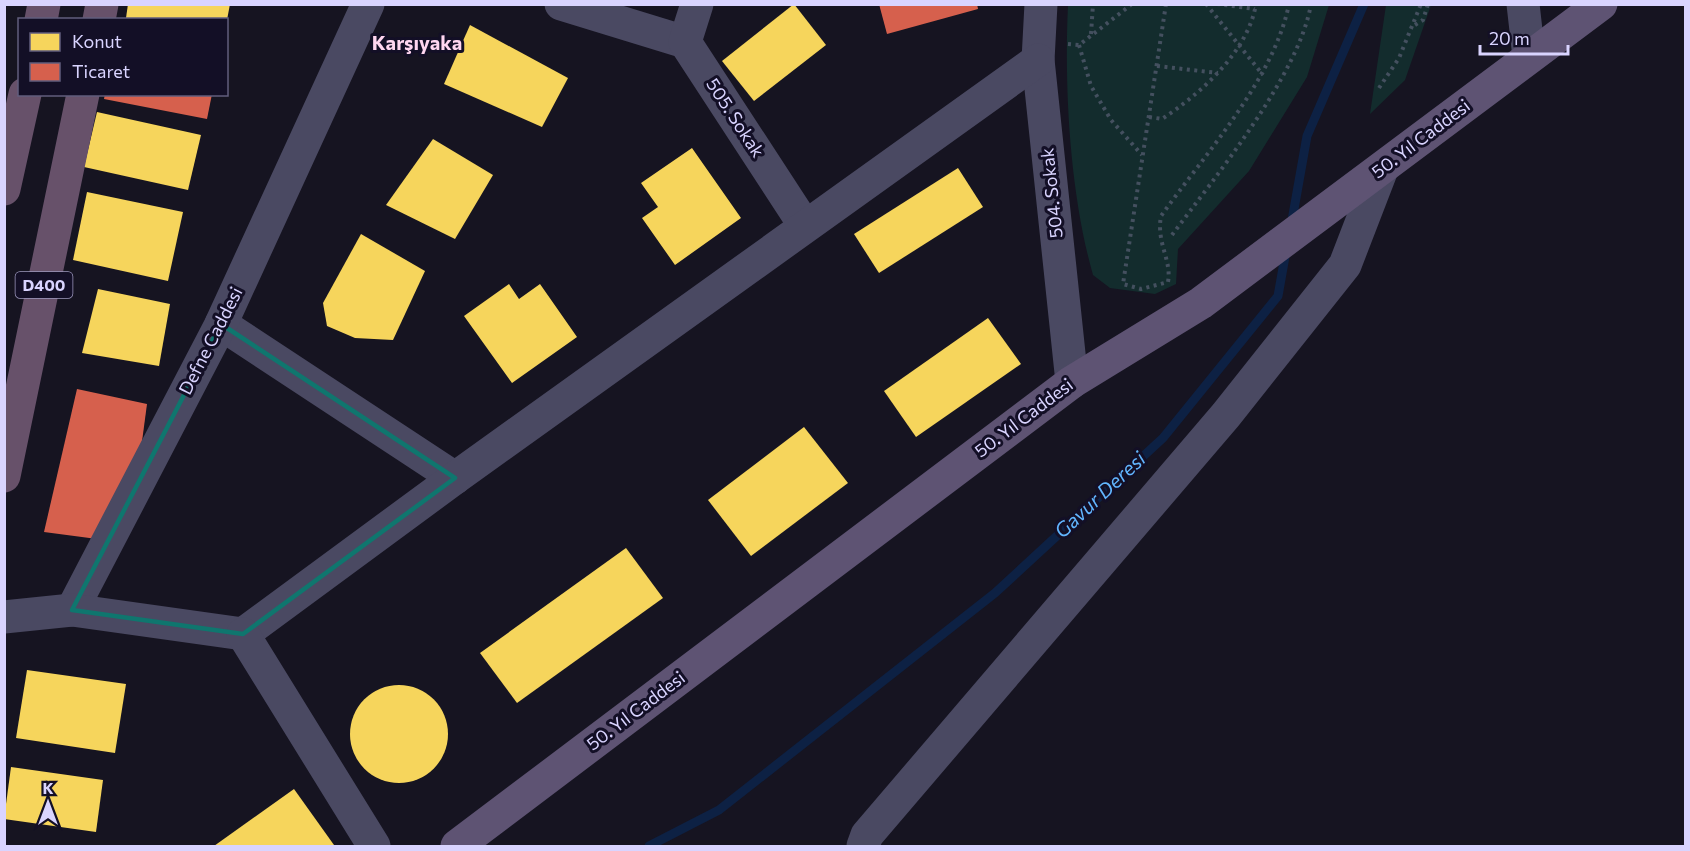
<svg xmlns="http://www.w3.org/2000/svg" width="1690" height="851" font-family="Commissioner,sans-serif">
	<rect width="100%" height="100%" fill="#161421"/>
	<g fill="#132c2d">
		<path d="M1068 5H1329L1307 77 1249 171 1178 249 1176 284 1155 294 1110 288 1093 275C1070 194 1064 89 1068 5Z"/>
		<path d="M1386 5H1431L1405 80 1370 114Z"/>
	</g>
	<g fill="#f6d55c">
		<path d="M128 4H230L227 20 126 18Z"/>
		<path d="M794 4 826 45 754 101 722 61Z"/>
		<path d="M470 25 568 78 542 127 444 84Z"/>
		<path d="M97 112 201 135 188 190 84 167Z"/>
		<path d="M433 139 493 175 455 239 386 205Z"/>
		<path d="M692 148 741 218 675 265 642 218 658 207 641 183Z"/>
		<path d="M958 168 983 207 879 273 854 234Z"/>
		<path d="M87 192 183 212 168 281 73 260Z"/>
		<path d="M361 234 425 271 393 340 355 338 327 326 323 303Z"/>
		<path d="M509 284 519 299 540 284 577 337 512 383 464 316Z"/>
		<path d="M98 289 170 304 159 366 82 353Z"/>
		<path d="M988 318 1021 364 916 437 884 391Z"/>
		<path d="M804 427 848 483 751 556 708 500Z"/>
		<path d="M626 548 663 598 517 703 480 653Z"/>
		<path d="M27 670 126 684 115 753 16 738Z"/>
		<circle cx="399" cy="734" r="49"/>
		<path d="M11 767 103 780 96 832 4 819Z"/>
		<path d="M294 789 334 845 214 846Z"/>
	</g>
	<g fill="#d6604d">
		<path d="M879 4H977L978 9 887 34Z"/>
		<path d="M105 94H212L207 119 104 99Z"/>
		<path d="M77 389 147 404 141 449 97 539 44 532Z"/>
	</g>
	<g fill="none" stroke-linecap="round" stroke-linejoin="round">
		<g stroke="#0d2144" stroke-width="9">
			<path d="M1291 226 1307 136 1364 4"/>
			<path d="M649 846 719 810 995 593 1163 438 1278 296 1286 251"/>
		</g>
		<g stroke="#44505f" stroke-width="4" stroke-dasharray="3 4.5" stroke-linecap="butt">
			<path d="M1166 4 1123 284 1141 289 1168 282C1172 260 1156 243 1161 216 1205 154 1274 79 1289 4"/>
			<path d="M1206 4 1263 75"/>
			<path d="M1217 4 1255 9"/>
			<path d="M1415 25 1423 20 1428 4"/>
			<path d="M1091 34 1093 4"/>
			<path d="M1068 44 1079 45 1132 4"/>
			<path d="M1079 45 1091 86 1111 120 1142 155"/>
			<path d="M1157 66 1218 73"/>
			<path d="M1379 88 1399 58 1421 4"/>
			<path d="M1149 117 1162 119C1200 94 1248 52 1256 4"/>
			<path d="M1172 235C1215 177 1299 75 1311 4"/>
		</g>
		<g stroke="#4a4962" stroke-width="33">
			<path d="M561 4 685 42"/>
			<path d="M697 4 685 42 805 226"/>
			<path d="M1041 4 1038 60 1072 382"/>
			<path d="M1523 4 1529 57"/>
			<path d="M221 324 455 478"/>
			<path d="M72 610 221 324 368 4"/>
			<path d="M4 617 72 610 243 634 455 478 1038 60"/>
			<path d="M243 634 374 846"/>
			<path d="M863 846 867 835 1226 415 1345 265 1382 169"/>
		</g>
		<path stroke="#5e5373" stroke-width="33" d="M457 846 1072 382 1201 303 1601 4"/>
		<g stroke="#67516a" stroke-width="33">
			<path d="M41 20 44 4"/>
			<path d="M99 20 102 4"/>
			<path d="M4 189 25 94"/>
			<path d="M4 476 83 94"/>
		</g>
	</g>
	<path fill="none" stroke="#0f766e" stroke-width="4.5" stroke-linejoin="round" d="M221 324 455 478 243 634 72 610Z"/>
	<g text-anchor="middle" stroke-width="6" stroke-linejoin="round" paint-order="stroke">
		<rect fill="#130f26" stroke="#9e99be" stroke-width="1.5" x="15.5" y="272" width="57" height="26" rx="4.5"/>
		<g font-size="16" font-weight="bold" fill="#d9d4ff">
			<text x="44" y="291">D400</text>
		</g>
		<g font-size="18" fill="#d9d4ff" stroke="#130f26">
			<text transform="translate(735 118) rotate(57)" y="6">505. Sokak</text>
			<text transform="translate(1421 139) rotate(-37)" y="6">50. Yıl Caddesi</text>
			<text transform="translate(1052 193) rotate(-96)" y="6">504. Sokak</text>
			<text transform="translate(211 341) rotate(-63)" y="6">Defne Caddesi</text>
			<text transform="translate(1024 418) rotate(-37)" y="6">50. Yıl Caddesi</text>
			<text transform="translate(636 711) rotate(-37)" y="6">50. Yıl Caddesi</text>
		</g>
		<g font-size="20" font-weight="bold" fill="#ffd6f0" stroke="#130f26">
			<text x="417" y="50">Karşıyaka</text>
		</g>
		<g font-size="20" font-style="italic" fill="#62b6ff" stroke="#130f26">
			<text transform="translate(1100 495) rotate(-43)" y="7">Gavur Deresi</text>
		</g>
	</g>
	<rect width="1690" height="851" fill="none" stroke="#d9d4ff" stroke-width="12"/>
	<rect x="18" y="18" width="210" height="78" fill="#130f26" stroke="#625e7d" stroke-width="1.5"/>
	<rect x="30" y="33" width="30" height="18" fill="#f6d55c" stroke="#625e7d" stroke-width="1.5"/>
	<text x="72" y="48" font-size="18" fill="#d9d4ff">Konut</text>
	<rect x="30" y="63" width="30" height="18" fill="#d6604d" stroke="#625e7d" stroke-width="1.5"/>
	<text x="72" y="78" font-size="18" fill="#d9d4ff">Ticaret</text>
	<g transform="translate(48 803)" stroke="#130f26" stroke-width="4.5" paint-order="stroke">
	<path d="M0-4.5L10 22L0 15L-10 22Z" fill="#d9d4ff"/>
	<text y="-9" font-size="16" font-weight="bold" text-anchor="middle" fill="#d9d4ff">K</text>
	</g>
	<path d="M1480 45v9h88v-9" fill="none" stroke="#d9d4ff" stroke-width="3"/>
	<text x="1489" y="45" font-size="18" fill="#d9d4ff" stroke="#130f26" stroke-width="4.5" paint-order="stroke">20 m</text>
</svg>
